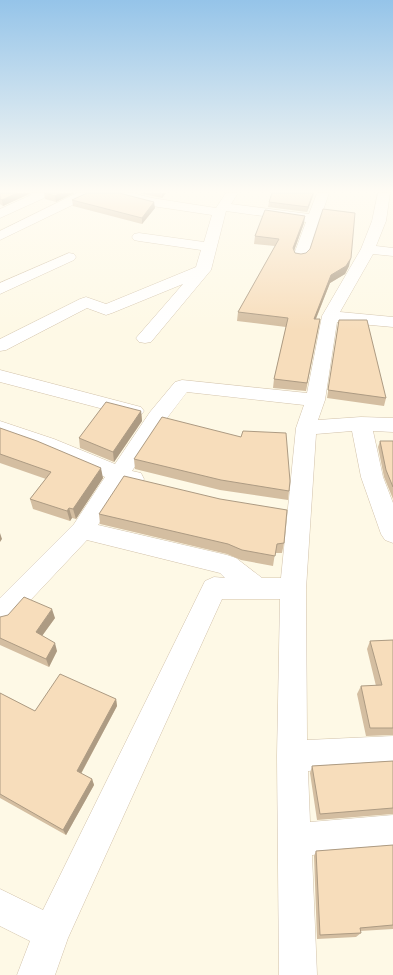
<svg xmlns="http://www.w3.org/2000/svg" width="393" height="975" font-family="Signika,sans-serif">
	<rect width="100%" height="100%" fill="#fef9e6"/>
	<g fill="none" stroke-linecap="round" stroke-linejoin="round">
		<defs>
			<g id="minor">
				<path d="M30 193H45L46 195 44 198 0 218V209L31 195Z"/>
				<path d="M77 193H93L91 196 0 240V231Z"/>
				<path d="M111 193H132L152 198 216 208 226 193H238L231 204 309 214 317 193H329L307 257 305 260 300 261 295 260 293 257 306 222 226 211 211 270 151 342 145 343 139 342 136 338 183 284 112 313 106 315 87 308 6 350 0 351V339L80 299 86 297 106 304 196 267 201 250 139 241 134 240 132 237 134 234 139 233 204 242 212 215 152 206 113 196Z"/>
				<path d="M378 193H390L386 221 376 246 393 248V256L373 254 340 312 393 317V327L337 322 325 400 318 420 361 417 393 418V432L373 431 383 477 393 503V543L385 540 381 534 361 477 352 431 316 434 306 589 307 740 393 736V766L308 771 310 822 393 815V849L312 855 317 975H279L277 756 280 599H222L68 938 55 975H17L30 941 0 926V889L43 910 205 581 214 577 225 578 220 573 87 540 9 623 0 626V598L74 524 105 477 40 449 0 435V421L54 439 115 464 150 412 175 382 182 380 307 393 322 316 361 249 372 221ZM187 392 304 405 296 428 281 578H262L236 558 227 555 98 525 124 484 133 487 141 485 144 479 141 473 132 471 164 422Z"/>
				<path d="M69 253 74 254 76 257 74 260 0 294V283Z"/>
				<path d="M0 370 141 407 144 411 141 415 134 417 0 382Z"/>
			</g>
		</defs>
		<use href="#minor" stroke="#d2c2aa" stroke-width="1"/>
		<use href="#minor" fill="#fff" fill-rule="evenodd"/>
	</g>
	<g fill="#d4bea1">
		<path d="M0 193 29 194 3 206 0 204Z"/>
		<path d="M44 193H74L56 202 45 199Z"/>
		<path d="M139 193H166L162 198Z"/>
		<path d="M272 193H314L307 212 268 207 269 202Z"/>
		<path d="M72 200 155 208 142 224 73 206Z"/>
		<path d="M304 223 294 251 295 253 349 266 345 274 330 283 316 319H320L306 391 273 388 274 379 286 327 237 321 238 312 275 246 254 244 255 236Z"/>
		<path d="M338 328 386 398 384 406 327 398Z"/>
		<path d="M141 411 142 421 114 462 80 448 79 438Z"/>
		<path d="M0 428 103 478 76 519 72 518 70 521 33 509 30 499 46 479 0 463Z"/>
		<path d="M380 441H393V499L384 477 378 447Z"/>
		<path d="M134 459 289 491 288 500 220 490 135 469Z"/>
		<path d="M99 514 284 543 282 553H275L273 566 241 560 227 554 100 524Z"/>
		<path d="M0 617 55 618 42 636 57 651 49 667 0 645Z"/>
		<path d="M393 640V735L366 736 357 694 361 686H376L367 649 370 641Z"/>
		<path d="M0 693 35 711 116 699 117 706 81 774 92 779 94 785 66 835 0 798Z"/>
		<path d="M393 761V814L317 820 310 773 312 766Z"/>
		<path d="M393 845V929L360 931 361 933 356 937 317 939 314 856 316 851Z"/>
	</g>
	<g fill="#ad9b83">
		<path d="M17 193H29V194L3 206 2 200Z"/>
		<path d="M60 193H74L56 202 55 196Z"/>
		<path d="M162 193H166L162 198Z"/>
		<path d="M313 193H314L307 212 308 207Z"/>
		<path d="M154 202 155 208 142 224V218Z"/>
		<path d="M305 216 304 223 292 256 293 248Z"/>
		<path d="M351 258 349 266 345 274 330 283 312 328 314 319 331 275Z"/>
		<path d="M141 411 142 421 114 462 113 452Z"/>
		<path d="M101 468 103 478 76 519 73 509Z"/>
		<path d="M69 508 72 518 70 521 67 511Z"/>
		<path d="M0 533 2 539 0 542Z"/>
		<path d="M52 609 55 618 39 640 36 632Z"/>
		<path d="M55 643 57 651 49 667 46 659Z"/>
		<path d="M116 699 117 706 79 777 77 771Z"/>
		<path d="M92 779 94 785 66 835 63 830Z"/>
	</g>
	<g fill="#f7ddbb" stroke="#ad9b83">
		<path d="M0 193H17L2 200 0 199Z"/>
		<path d="M45 193H60L55 196Z"/>
		<path d="M87 193H119L154 202 142 218 72 200Z"/>
		<path d="M272 193H313L308 207 269 202Z"/>
		<path d="M323 209 355 213 351 258 346 266 331 275 314 319H320L307 383 274 379 288 318 238 312 279 239 255 236 265 210 305 216 293 248 295 253 301 254 306 253 310 249Z"/>
		<path d="M339 320H367L386 398 328 390Z"/>
		<path d="M106 402 141 411 113 452 79 438Z"/>
		<path d="M162 417 241 437 243 431 286 433 290 481 289 491 221 480 134 459Z"/>
		<path d="M0 428 37 441 101 468 73 509 69 508 67 511 30 499 51 472 0 454Z"/>
		<path d="M380 441H393V487L386 470Z"/>
		<path d="M124 476 220 499 287 510 284 543 277 544 275 556 242 550 228 544 99 514Z"/>
		<path d="M24 597 52 609 36 632 55 643 46 659 0 638V617L8 615Z"/>
		<path d="M393 640V728H370L361 686 382 685 370 641Z"/>
		<path d="M60 674 116 699 77 771 92 779 63 830 0 794V693L35 711Z"/>
		<path d="M393 761V808L320 814 312 766Z"/>
		<path d="M393 845V925L360 928 361 933 320 935 316 851Z"/>
	</g>
	<linearGradient id="sky" x2="0" y2="1"><stop stop-color="#95c4e9"/><stop offset="0.58" stop-color="#fffcf4"/><stop offset="1" stop-color="#fffcf4" stop-opacity="0"/></linearGradient>
	<rect width="393" height="330" fill="url(#sky)"/>
</svg>
